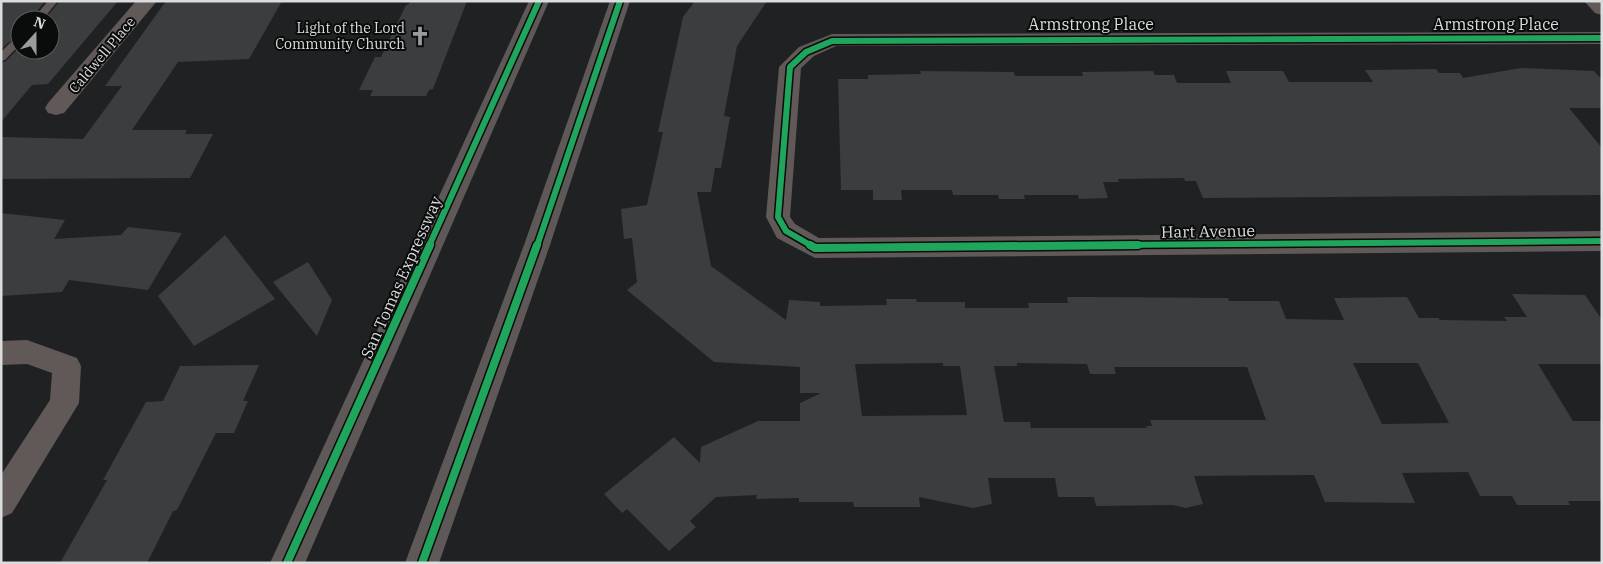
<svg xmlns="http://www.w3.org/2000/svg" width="1603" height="564" font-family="'IBM Plex Serif',serif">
	<rect width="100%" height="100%" fill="#202122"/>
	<g fill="#3c3d3e" fill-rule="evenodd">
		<path d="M1 1H45L30 20H20V33L1 49Z"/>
		<path d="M60 1H118L48 84 32 85 1 122V63L6 61 20 47V50H50V20H44Z"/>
		<path d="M166 1H282L249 59 178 62 132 130H187L185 134H213L190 178 1 179V137L83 139 122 86H105Z"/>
		<path d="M410 1H467L433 89 429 90 426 96H370L373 90H359L375 57H381L406 5 409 4Z"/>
		<path d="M695 1H767L737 46 724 116 730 117 721 168H715L711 192H697L711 266 786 320 789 300 820 302V306L887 305 886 299H916L917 302H965V308H1029L1028 303H1068L1067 297H1098L1228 298 1229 301H1279L1286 319 1344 320 1334 298 1407 297 1419 318H1438L1440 320 1507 321 1504 317H1527L1512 294 1585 295 1602 320V364H1538L1573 421H1602V501H1568L1570 505H1517L1512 496H1480L1468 472 1402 473 1415 503 1325 502 1314 475 1194 476 1203 504 1186 508 1173 505 1096 506 1094 497H1058L1055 478H988L992 504 973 508 919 497 920 507H854L853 502H799V498L756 499 757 495 716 497 690 521 696 527 669 551 627 509 622 513 604 494 674 437 700 463 701 447 758 421H800V403L821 393H800V367L714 362 627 290 637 282 632 238 624 239 621 209 647 205 663 132H658L683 17ZM943 363V366H960L967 415 862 416 855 364ZM1017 363 1087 364 1090 374H1116L1114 367H1247L1266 420H1150L1152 426H1146L1147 428H1031L1030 422H1004L994 366H1017ZM1353 363H1418L1449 423 1382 424Z"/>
		<path d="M1521 68 1594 71 1602 80V108H1569L1602 148V195L1203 198 1196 181H1185L1184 178 1118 179 1119 182H1103L1108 198 1079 199 1078 195H1024L1025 199H999L998 195H953L952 190H901L902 200H873V190H841L838 79H868V75L921 74 920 71 1014 72 1015 76H1083L1082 72 1153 71 1155 75H1174L1177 83H1231L1226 71H1283L1289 82H1373L1365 70 1436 69 1439 73H1460L1463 78Z"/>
		<path d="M1 213 65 220 54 239 121 235 128 227 182 233 148 290 69 280 62 292 1 296Z"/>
		<path d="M225 235 275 299 194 346 158 296Z"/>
		<path d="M308 262 332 300 317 336 273 282Z"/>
		<path d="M259 365 243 401H248L234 433H216L177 510 173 511 147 563H60L107 480H103L146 402 163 401 180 366Z"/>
	</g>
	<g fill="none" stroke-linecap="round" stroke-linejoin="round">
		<g fill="#615958" fill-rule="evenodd">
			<path d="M48 1H58L42 20H32Z"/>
			<path d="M20 35V44L5 60 1 61V52L17 36Z"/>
		</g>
		<g fill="#615958" fill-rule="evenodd">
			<path d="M136 1H157L64 113 56 115 48 113 45 108 48 103Z"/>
			<path d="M1584 1H1602V15L1595 13Z"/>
			<path d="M1602 32V44L836 46 814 56 801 68 790 217 795 224 819 238 1602 231V251L815 258 777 238 766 217 779 67 799 47 832 34Z"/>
			<path d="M27 340 77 358 81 366 79 403 12 513 1 518V475L50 400 52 373 27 364 1 365V341Z"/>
		</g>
		<g fill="#5f5858" fill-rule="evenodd">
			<path d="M529 1H549L305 563H270Z"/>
			<path d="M610 1H630L550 245 439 563H405L524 245Z"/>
		</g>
		<defs>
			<g id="cycleway-far1">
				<path d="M429 246 539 1"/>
				<path d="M537 246 620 1"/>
				<path d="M812 246 786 231 778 217 790 67 806 52 832 41 1602 38"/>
				<path d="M998 246 1602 241"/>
			</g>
			<g id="cycleway">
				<path d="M810 245 815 248 1138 245"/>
				<path d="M287 563 430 245"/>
				<path d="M422 563 537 245"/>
			</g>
		</defs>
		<use href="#cycleway-far1" stroke="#0a0b0b" stroke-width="9"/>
		<use href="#cycleway" stroke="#0a0b0b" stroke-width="11"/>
		<use href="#cycleway-far1" stroke="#20a55d" stroke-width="6"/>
		<use href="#cycleway" stroke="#20a55d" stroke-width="8"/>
	</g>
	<defs>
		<symbol id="church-bare" viewBox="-9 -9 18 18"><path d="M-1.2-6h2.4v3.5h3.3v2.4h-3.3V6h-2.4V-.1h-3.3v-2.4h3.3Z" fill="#999b9c" stroke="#0a0b0b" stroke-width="2.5" paint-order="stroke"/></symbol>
	</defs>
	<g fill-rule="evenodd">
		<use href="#church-bare" x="406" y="22" width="28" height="28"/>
	</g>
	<g text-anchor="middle" stroke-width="4" stroke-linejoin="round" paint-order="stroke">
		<g font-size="14" fill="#dadcdd" stroke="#0a0b0b" text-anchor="end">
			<text x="405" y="33">Light of the Lord<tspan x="405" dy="16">Community Church</tspan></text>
		</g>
		<g font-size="14" fill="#dadcdd" stroke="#0a0b0b">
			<text transform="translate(102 55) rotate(-50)" y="5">Caldwell Place</text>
		</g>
		<g font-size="16" fill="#dadcdd" stroke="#0a0b0b">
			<text x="1091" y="30">Armstrong Place</text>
			<text x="1496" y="30">Armstrong Place</text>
			<text transform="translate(1208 231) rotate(-1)" y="6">Hart Avenue</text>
			<text transform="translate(401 277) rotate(-66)" y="6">San Tomas Expressway</text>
		</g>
	</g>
	<rect width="1603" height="564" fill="none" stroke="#dadcdd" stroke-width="5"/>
	<g transform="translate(35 35) rotate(21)"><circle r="24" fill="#0a0b0b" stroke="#5d5f5f"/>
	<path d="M0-4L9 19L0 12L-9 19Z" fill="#999b9c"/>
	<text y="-8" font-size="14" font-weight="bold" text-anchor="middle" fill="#dadcdd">N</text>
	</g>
</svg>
